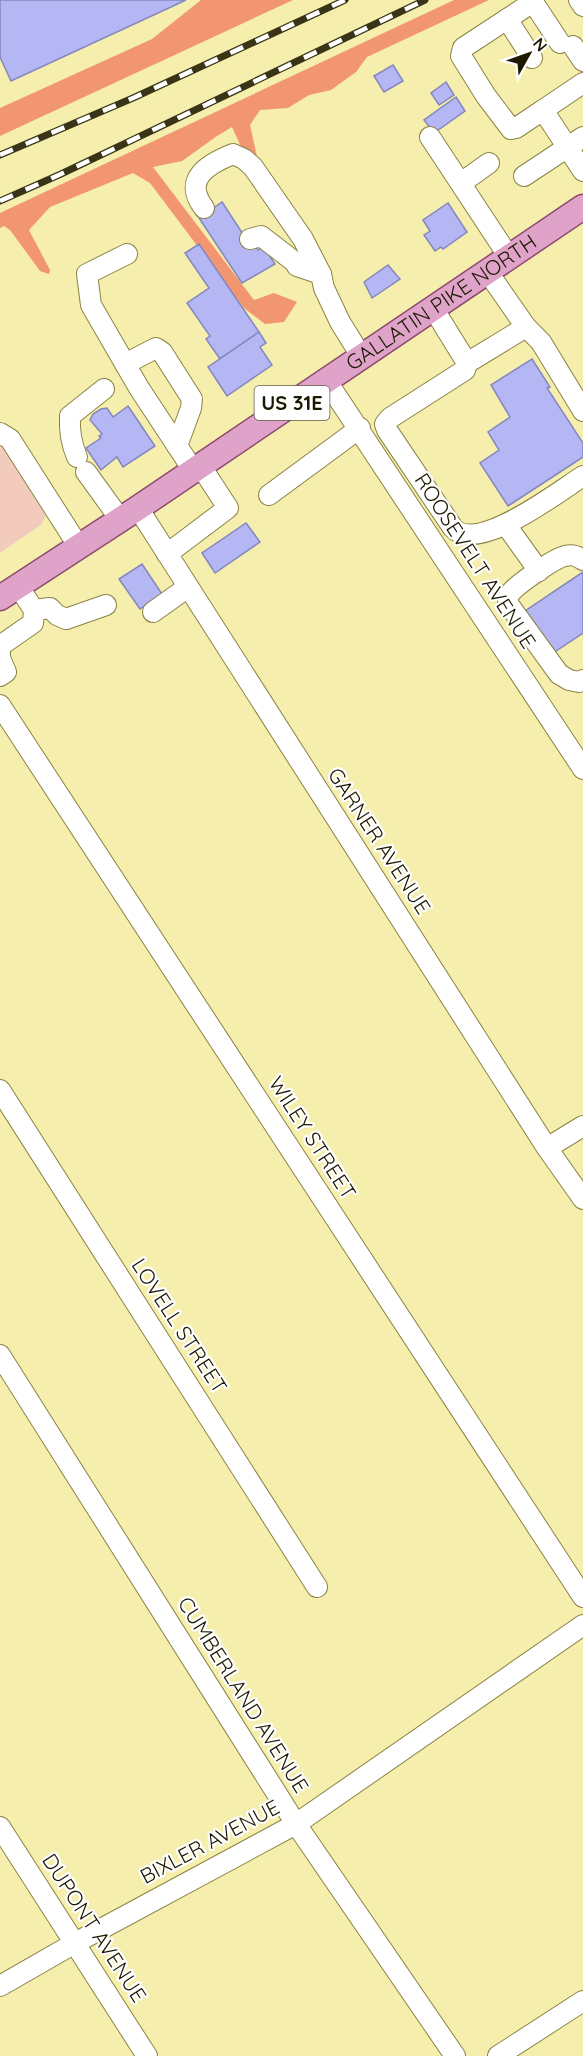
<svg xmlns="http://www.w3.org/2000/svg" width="583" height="2056" font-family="Quicksand,sans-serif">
	<rect width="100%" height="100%" fill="#f5eeac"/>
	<path fill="#f2cbbd" d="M0 444 4 446 44 503 46 515 42 524 0 553Z"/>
	<g fill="#f29672">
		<path d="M201 0H293L0 136V108L152 39Z"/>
		<path d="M454 0H489L367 57 356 72 331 90 309 95 288 108 260 110 250 125 259 166 251 169 232 127 217 136 182 161 153 167 254 300 274 293 297 302 284 322 265 324 244 308 150 183 133 173 50 207 29 230 50 270 49 274 40 271 10 230 4 226 0 228V213Z"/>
	</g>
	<g fill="#b4b7f3" stroke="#8486bf" stroke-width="1.5">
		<path d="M0 0H186L11 81 0 57Z"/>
		<path d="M393 65 403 81 384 92 374 76Z"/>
		<path d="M446 82 454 95 439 105 431 93Z"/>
		<path d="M456 97 465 111 434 133 424 120Z"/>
		<path d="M222 202 252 248 255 246 258 250 263 246 275 264 242 283 199 218Z"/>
		<path d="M448 203 467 232 443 249 441 247 435 251 424 235 430 231 423 220Z"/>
		<path d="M199 244 259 332 220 359 206 339 210 336 187 303 209 288 185 253Z"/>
		<path d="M388 265 400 279 372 298 364 282Z"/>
		<path d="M259 332 266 343 260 347 272 365 227 396 208 367Z"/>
		<path d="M532 359 550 387 547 388 583 443V457L508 506 480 463 499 450 488 432 510 417 491 385Z"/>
		<path d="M128 406 155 446 123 467 117 457 101 470 86 448 101 438 99 436 102 434 90 420 93 414 101 409 107 408 113 417Z"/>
		<path d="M246 523 260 542 215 573 202 553Z"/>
		<path d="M142 564 162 594 140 609 119 579Z"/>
		<path d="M583 572V633L553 653 525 611Z"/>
	</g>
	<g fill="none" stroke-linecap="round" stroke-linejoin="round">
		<defs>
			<g id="minor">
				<path d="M579 0 583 6"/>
				<path d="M507 19 532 58"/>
				<path d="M573 46 583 61"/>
				<path d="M583 83 543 110 583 171"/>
				<path d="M543 110 516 128 511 129 486 96 461 56 463 48 469 44 533 2 560 43"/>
				<path d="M430 137 509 257"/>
				<path d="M524 176 583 137"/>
				<path d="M461 183 489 163"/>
				<path d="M204 208C182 179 208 164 233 154L244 159 253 167 303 239 321 274 324 288 340 322 361 356"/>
				<path d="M250 239 261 236 296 263 297 266 321 274"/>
				<path d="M127 254 87 274 91 305 139 388 193 470"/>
				<path d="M487 271 526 327 541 342 583 411"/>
				<path d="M433 308 467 363 465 370 390 418 385 424 387 430 453 528C478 554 558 492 583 476"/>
				<path d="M467 363 526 327"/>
				<path d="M125 364 156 348 162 352 192 399 191 408 177 446"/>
				<path d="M326 380 583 769"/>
				<path d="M0 433 10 439 79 547"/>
				<path d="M77 457C71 443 69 432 70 416L104 389"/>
				<path d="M86 472 120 519"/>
				<path d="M269 495 360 428"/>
				<path d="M138 508 547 1148 583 1199"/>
				<path d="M506 525 539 571"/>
				<path d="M167 554 228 508 200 465"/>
				<path d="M583 560C577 556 573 554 565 556 555 558 514 586 509 595 507 599 508 601 509 605L559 674 569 680 579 682 583 680"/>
				<path d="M34 610 50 608 57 615 66 619 106 605"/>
				<path d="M153 612 188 587"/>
				<path d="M0 654V646L33 623 34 610 18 586"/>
				<path d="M0 658 6 672 0 676"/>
				<path d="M0 705 583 1597"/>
				<path d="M0 1090 317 1587"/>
				<path d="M547 1148 583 1126"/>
				<path d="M0 1355 296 1824 455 2056"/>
				<path d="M0 1827 147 2056"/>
				<path d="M0 1986 75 1943 296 1824 583 1625"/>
				<path d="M498 2056 583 2001"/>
			</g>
			<g id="major">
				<path id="s1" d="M0 598 138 508 583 207"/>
			</g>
		</defs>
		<use href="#minor" stroke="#8b8345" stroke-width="22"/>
		<use href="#major" stroke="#8d4a6d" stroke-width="27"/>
		<use href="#minor" stroke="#fff" stroke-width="20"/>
		<use href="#major" stroke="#dfa3ca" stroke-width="24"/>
		<defs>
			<g id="rail">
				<path d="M0 155 133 98 345 0"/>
				<path d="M0 201 61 174 425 0"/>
			</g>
		</defs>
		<use href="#rail" stroke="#393417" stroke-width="7"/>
		<use href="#rail" stroke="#fff" stroke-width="4.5" stroke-dasharray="14" stroke-linecap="butt"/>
	</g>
	<g text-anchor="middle" stroke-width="4.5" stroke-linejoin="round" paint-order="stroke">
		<rect fill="#fff" stroke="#615e4d" stroke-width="1.5" x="254.5" y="386" width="75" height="34" rx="4.5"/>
		<g font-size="20" font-weight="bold" fill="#1d1901">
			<text x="292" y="410">US 31E</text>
		</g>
		<g font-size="21" fill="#1d1901" stroke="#fff">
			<text dy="7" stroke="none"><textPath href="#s1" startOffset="531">GALLATIN PIKE NORTH</textPath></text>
			<text transform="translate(475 561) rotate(57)" y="7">ROOSEVELT AVENUE</text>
			<text transform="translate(379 841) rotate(57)" y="7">GARNER AVENUE</text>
			<text transform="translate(312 1138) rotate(57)" y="7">WILEY STREET</text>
			<text transform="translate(179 1326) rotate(57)" y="7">LOVELL STREET</text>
			<text transform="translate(243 1695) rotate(58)" y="7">CUMBERLAND AVENUE</text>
			<text transform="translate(210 1842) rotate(-28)" y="7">BIXLER AVENUE</text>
			<text transform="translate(94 1928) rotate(57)" y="7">DUPONT AVENUE</text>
		</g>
	</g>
	<g transform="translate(529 54) rotate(50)" stroke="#ffffff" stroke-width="4.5" paint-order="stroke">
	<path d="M0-4.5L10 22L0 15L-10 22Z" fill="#1d1901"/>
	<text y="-9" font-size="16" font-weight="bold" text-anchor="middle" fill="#1d1901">N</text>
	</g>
</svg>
